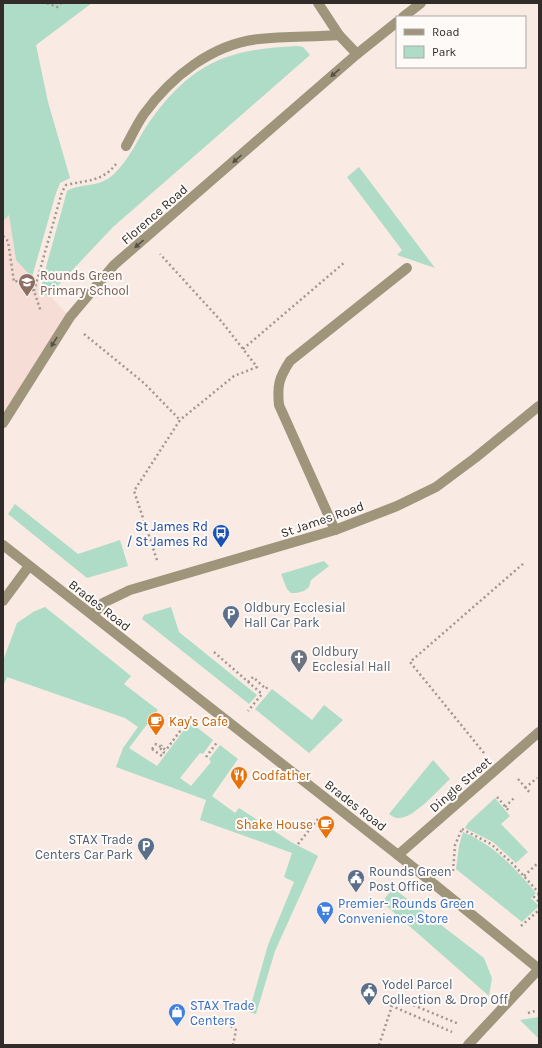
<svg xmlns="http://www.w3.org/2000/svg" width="542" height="1048" font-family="Karla,sans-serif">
	<rect width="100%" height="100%" fill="#f9eae3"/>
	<path fill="#f6ddd5" d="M3 179 16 260 70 317 3 423Z"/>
	<g fill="#aedcc6">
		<path d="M3 3H92L36 45 48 102 70 178 60 183 56 193 32 277 16 260 9 215 3 221Z"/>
		<path d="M297 46 303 47 310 55 113 227 47 297 41 290 43 278 67 191C83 182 98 189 114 174 130 159 138 138 150 121 192 63 227 49 297 46Z"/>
		<path d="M359 167 362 171 435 268 397 255 402 250 347 177Z"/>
		<path d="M15 504 78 554 120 540 128 566 87 578 8 514Z"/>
		<path d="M324 561 329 566 311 580 309 587 304 591 296 593H291L287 589 281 574Z"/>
		<path d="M45 607 131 676 124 684 158 710 129 748 157 766 190 722 213 740 203 754 200 753 180 778 191 786 211 762 209 759 220 745 238 759 212 796 235 813 239 808 291 842 318 856 275 951 256 1014 249 1012 268 945 294 882 284 877 292 853 200 820 206 800 116 767 123 748 138 727 125 718 7 677 3 687V661L17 623 33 612Z"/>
		<path d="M171 607 179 632 257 695 249 704 142 619 144 615Z"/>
		<path d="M272 689 312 720 324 705 343 720 309 753 255 709Z"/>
		<path d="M433 760 450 779C439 789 415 817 400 818 396 819 392 816 389 814Z"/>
		<path d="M495 798 510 816 501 824 528 852 516 863 493 842 465 828 468 823Z"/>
		<path d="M463 832C494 845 515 868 536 893L531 898 539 906 522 922 456 869 459 846Z"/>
		<path d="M393 888 484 958 492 978 489 996 382 902Z"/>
		<path d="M539 1017V1039L520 1020Z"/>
	</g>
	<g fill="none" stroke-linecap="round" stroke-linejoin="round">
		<g stroke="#a29792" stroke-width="2.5" stroke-dasharray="2 3" stroke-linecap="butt">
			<path d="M47 3 57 7 61 3"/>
			<path d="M3 236 8 241 14 282 20 280 34 291 41 312"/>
			<path d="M34 291 62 192 66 185C87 180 102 182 116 164"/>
			<path d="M84 334 144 383 180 420"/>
			<path d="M243 349 345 262"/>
			<path d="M157 560 134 491 180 420 234 376 257 367 222 322 160 254"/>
			<path d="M214 652 262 694 248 711"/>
			<path d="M248 682 253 677 266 689 268 686"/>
			<path d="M152 749 156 744 166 750 189 719"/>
			<path d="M484 753 410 662 524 563"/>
			<path d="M206 757 218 741"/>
			<path d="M518 779 531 794"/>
			<path d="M525 788 537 778"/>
			<path d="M497 797 510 812"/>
			<path d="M505 807 515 797"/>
			<path d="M462 829 491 844 513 864 539 893"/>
			<path d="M298 844 318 819"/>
			<path d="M453 871 455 845 462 829"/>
			<path d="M524 876 539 862"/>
			<path d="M539 894 534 897 539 902"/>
			<path d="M521 926 539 910"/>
			<path d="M390 1005 392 1006 396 998 459 1024"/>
			<path d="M528 1013 535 1011"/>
			<path d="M219 1017 236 1030 233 1045"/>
			<path d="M379 1045 392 1006 452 1032"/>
		</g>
		<g stroke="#9e957b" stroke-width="10">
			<path d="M318 3 339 35"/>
			<path d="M403 17 421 3"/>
			<path d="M126 146C132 135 137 124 144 114 171 77 212 44 259 39 286 36 313 37 339 35L357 54"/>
			<path d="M3 423 70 317 114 265 357 54 397 22"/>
			<path d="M335 530 279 405C277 385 279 378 290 361L407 268"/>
			<path d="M3 545 398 855 539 969"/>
			<path d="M3 601 29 566"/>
			<path d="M93 615 103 603 130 590 335 530 397 506 436 487 475 458 539 406"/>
			<path d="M398 855 539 732"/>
			<path d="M468 1045 539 969"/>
		</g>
		<path stroke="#a29792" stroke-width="2.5" stroke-dasharray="2 3" stroke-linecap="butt" d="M152 749 162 756 164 752 160 748 162 745"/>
	</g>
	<defs><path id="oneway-solid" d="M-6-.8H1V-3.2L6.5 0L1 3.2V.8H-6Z"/></defs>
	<g fill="#575046">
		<use href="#oneway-solid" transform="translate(335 73) rotate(139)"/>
		<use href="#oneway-solid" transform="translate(237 159) rotate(139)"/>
		<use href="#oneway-solid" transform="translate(139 244) rotate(139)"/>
		<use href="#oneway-solid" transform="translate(54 342) rotate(122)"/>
	</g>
	<defs>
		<symbol id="school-pin" viewBox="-11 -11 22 30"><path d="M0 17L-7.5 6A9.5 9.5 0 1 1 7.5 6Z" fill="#8d6e63" stroke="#fdfaf8"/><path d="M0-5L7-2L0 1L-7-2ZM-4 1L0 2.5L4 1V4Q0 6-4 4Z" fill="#fff"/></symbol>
		<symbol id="bus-pin" viewBox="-11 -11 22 30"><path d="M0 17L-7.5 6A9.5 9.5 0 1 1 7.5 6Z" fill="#1a4fb4" stroke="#fdfaf8"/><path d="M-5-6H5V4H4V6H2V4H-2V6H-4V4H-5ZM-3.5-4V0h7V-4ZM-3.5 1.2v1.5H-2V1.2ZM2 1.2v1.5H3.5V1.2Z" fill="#fff"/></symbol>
		<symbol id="parking-pin" viewBox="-11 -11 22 30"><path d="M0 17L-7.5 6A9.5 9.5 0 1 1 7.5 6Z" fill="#5c6f8a" stroke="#fdfaf8"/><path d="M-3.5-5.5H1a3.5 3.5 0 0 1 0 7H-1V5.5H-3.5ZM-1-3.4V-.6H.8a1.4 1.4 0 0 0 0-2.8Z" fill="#fff"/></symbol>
		<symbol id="church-pin" viewBox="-11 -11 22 30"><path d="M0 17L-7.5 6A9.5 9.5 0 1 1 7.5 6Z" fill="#6b7280" stroke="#fdfaf8"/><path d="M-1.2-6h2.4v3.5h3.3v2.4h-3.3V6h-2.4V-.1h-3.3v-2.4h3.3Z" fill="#fff"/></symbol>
		<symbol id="cafe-pin" viewBox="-11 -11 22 30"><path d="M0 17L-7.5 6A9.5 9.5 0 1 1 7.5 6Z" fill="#e8710a" stroke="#fdfaf8"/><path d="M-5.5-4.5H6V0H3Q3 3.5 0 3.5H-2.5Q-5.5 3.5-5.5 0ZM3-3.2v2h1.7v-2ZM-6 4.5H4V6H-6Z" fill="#fff"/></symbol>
		<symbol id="restaurant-pin" viewBox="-11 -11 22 30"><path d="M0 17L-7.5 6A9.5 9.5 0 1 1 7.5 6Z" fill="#e8710a" stroke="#fdfaf8"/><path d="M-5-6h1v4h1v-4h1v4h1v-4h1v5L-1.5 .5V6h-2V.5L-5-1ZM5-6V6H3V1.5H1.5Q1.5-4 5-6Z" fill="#fff"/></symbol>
		<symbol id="civic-pin" viewBox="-11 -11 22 30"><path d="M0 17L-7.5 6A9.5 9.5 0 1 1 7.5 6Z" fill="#5c6f8a" stroke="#fdfaf8"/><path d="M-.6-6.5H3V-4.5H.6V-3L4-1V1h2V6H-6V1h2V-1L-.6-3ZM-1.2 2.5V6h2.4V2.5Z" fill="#fff"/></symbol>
		<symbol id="supermarket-pin" viewBox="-11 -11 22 30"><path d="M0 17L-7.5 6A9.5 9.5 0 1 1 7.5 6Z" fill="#3f7fe0" stroke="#fdfaf8"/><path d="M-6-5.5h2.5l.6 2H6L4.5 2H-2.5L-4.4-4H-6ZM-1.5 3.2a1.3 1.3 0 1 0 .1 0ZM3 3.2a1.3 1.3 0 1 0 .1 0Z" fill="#fff"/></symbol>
		<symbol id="shop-pin" viewBox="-11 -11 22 30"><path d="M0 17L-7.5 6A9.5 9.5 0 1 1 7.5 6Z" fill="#3f7fe0" stroke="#fdfaf8"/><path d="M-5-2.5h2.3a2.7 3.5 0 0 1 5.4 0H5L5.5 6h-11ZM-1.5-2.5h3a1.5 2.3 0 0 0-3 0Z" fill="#fff"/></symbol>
	</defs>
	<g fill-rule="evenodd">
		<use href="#school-pin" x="17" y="272" width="20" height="27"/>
		<use href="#bus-pin" x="211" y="523" width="20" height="27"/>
		<use href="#parking-pin" x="221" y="604" width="20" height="27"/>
		<use href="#church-pin" x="289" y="648" width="20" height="27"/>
		<use href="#cafe-pin" x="146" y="711" width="20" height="27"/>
		<use href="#restaurant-pin" x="229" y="765" width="20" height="27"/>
		<use href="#cafe-pin" x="316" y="814" width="20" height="27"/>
		<use href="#parking-pin" x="136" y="836" width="20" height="27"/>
		<use href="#civic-pin" x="346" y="868" width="20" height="27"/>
		<use href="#supermarket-pin" x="315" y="900" width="20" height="27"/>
		<use href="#civic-pin" x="359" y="981" width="20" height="27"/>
		<use href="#shop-pin" x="167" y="1002" width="20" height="27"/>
	</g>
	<g text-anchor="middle" stroke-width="4" stroke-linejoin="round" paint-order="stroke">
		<g font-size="13" fill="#312b29" stroke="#fdfaf8">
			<text transform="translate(154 214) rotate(-41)" y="5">Florence Road</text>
			<text transform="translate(322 519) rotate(-19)" y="5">St James Road</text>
			<text transform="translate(100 605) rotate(38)" y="5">Brades Road</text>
			<text transform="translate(460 784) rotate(-41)" y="5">Dingle Street</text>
			<text transform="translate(356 805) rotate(38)" y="5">Brades Road</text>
		</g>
		<g font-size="13" fill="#785e54" stroke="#fdfaf8" text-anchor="start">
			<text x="40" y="280">Rounds Green<tspan x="40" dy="15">Primary School</tspan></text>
		</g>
		<g font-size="13" fill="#164399" stroke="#fdfaf8" text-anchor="end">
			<text x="208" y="531">St James Rd<tspan x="208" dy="15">/ St James Rd</tspan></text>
		</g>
		<g font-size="13" fill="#4e5e75" stroke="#fdfaf8" text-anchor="start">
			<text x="244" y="612">Oldbury Ecclesial<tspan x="244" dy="15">Hall Car Park</tspan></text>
			<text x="133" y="844" text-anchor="end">STAX Trade<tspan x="133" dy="15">Centers Car Park</tspan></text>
			<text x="369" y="876">Rounds Green<tspan x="369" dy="15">Post Office</tspan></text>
			<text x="382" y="989">Yodel Parcel<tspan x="382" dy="15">Collection &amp; Drop Off</tspan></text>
		</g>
		<g font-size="13" fill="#5b616d" stroke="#fdfaf8" text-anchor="start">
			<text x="312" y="656">Oldbury<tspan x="312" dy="15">Ecclesial Hall</tspan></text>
		</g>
		<g font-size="13" fill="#c56008" stroke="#fdfaf8" text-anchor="start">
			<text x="169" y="726">Kay's Cafe</text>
			<text x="252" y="780">Codfather</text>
			<text x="313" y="829" text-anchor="end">Shake House</text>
		</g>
		<g font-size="13" fill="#366cbe" stroke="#fdfaf8" text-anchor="start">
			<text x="338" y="908">Premier- Rounds Green<tspan x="338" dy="15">Convenience Store</tspan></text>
			<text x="190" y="1010">STAX Trade<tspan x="190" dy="15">Centers</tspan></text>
		</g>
	</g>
	<rect width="542" height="1048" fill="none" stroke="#312b29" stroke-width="8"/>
	<rect x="396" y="16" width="130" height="52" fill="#fdfaf8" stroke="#aba7a5"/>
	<rect x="404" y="29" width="20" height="6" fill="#9e957b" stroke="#aba7a5"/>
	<text x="432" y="36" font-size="12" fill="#312b29">Road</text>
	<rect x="404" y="46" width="20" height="12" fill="#aedcc6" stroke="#aba7a5"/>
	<text x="432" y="56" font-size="12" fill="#312b29">Park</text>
</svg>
